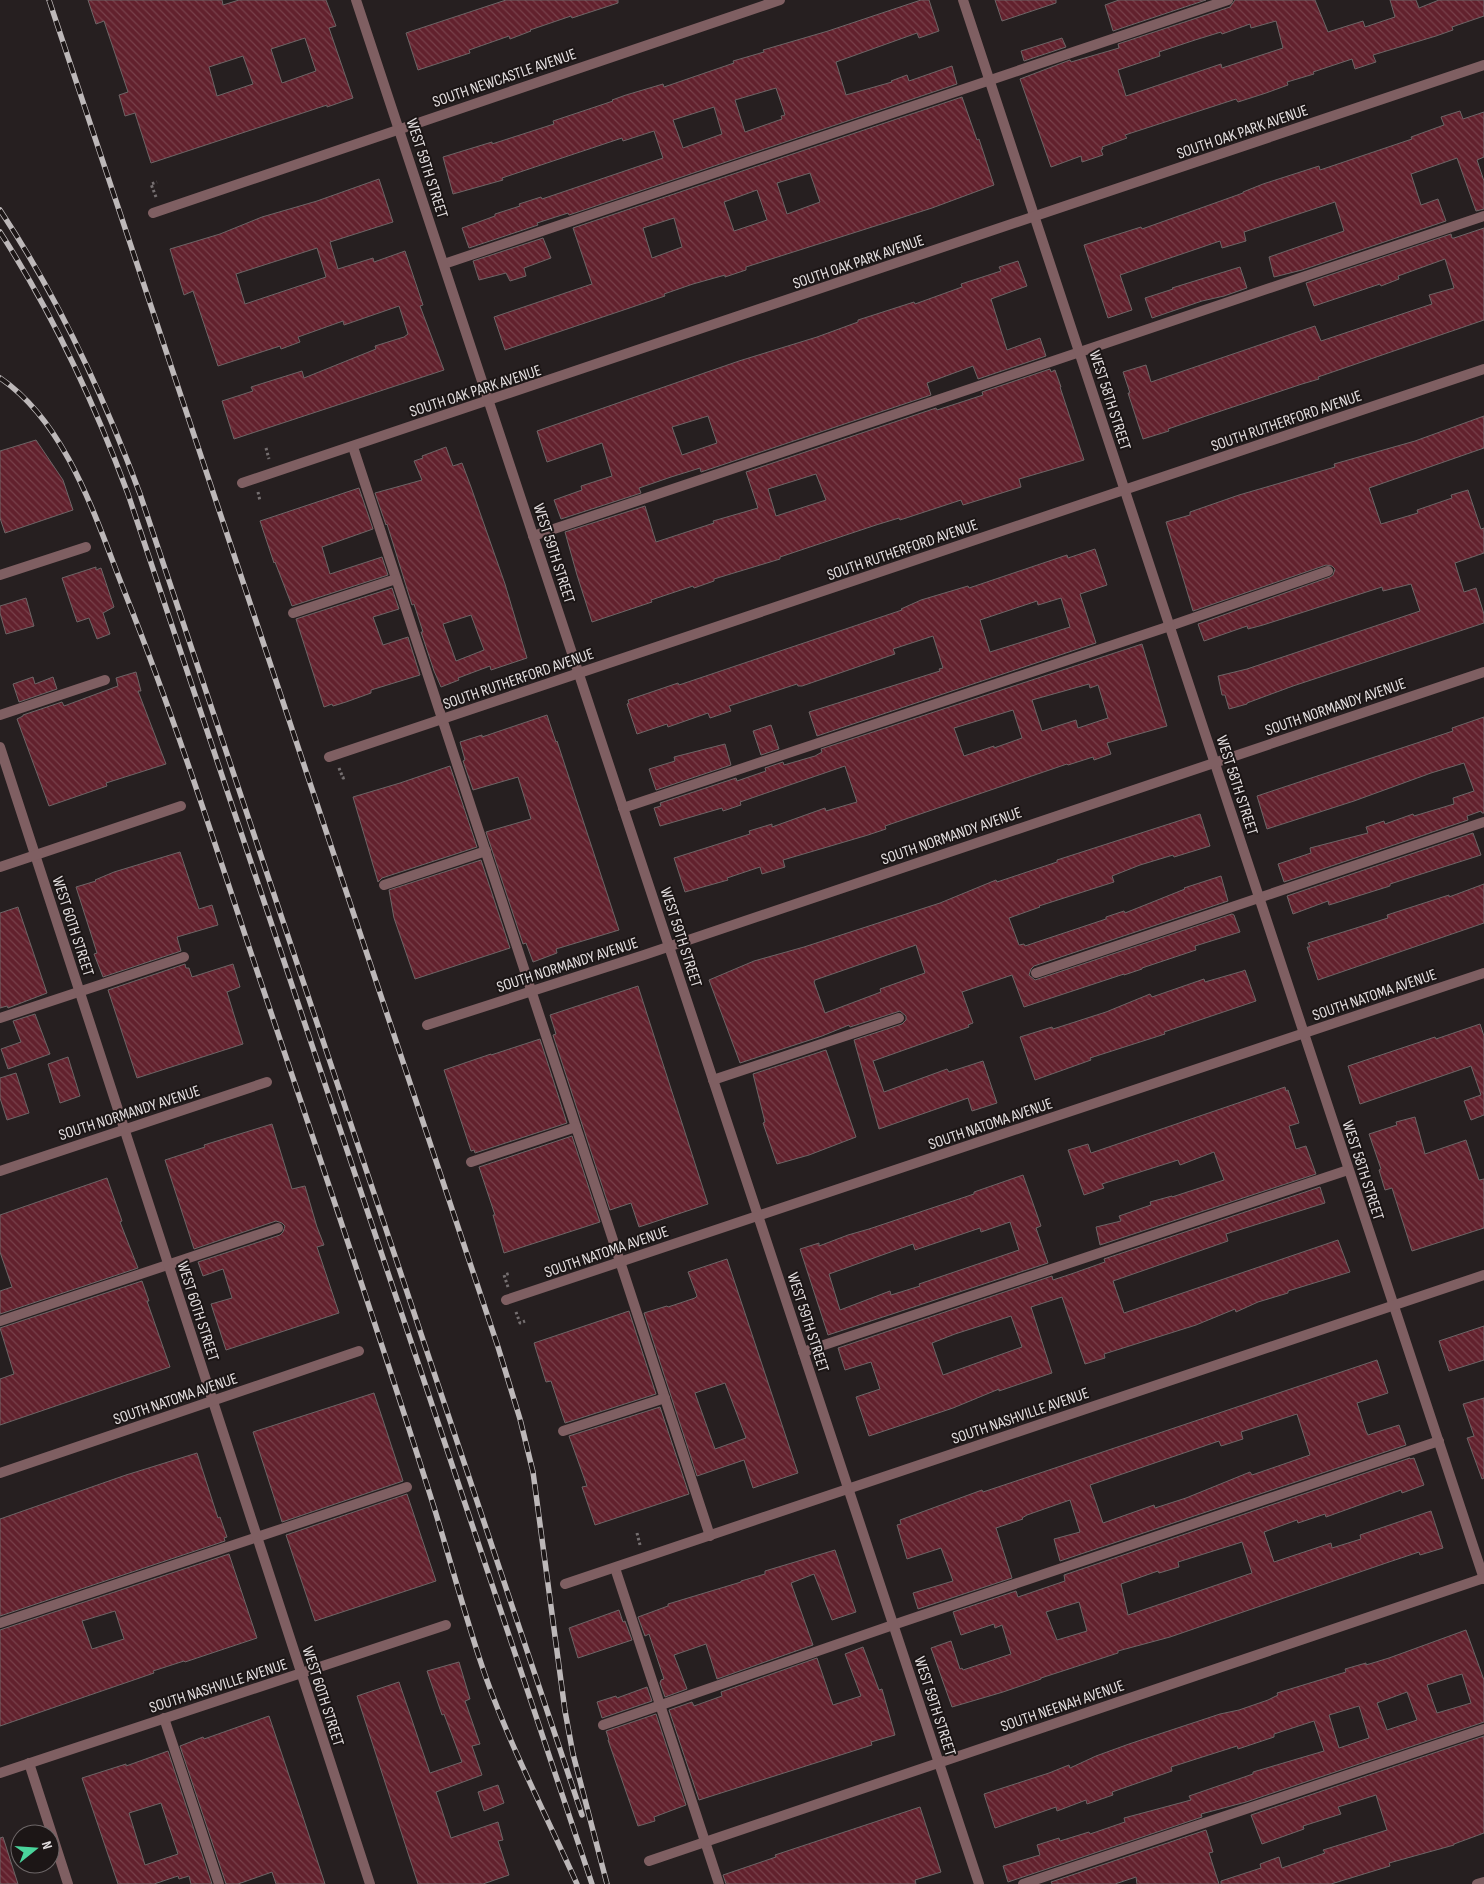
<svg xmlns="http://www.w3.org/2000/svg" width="1484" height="1884" font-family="'Sofia Sans Condensed',sans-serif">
	<defs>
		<pattern id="building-back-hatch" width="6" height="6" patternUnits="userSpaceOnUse" patternTransform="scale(1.25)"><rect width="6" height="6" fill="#62212d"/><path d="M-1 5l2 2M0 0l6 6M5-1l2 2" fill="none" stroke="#78414b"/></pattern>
	</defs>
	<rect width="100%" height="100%" fill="#261f20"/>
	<g fill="url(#building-back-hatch)" stroke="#6d6566" fill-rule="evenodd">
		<path d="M88 0H222L223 5 239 0H326L336 26 329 28 353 98 327 107V105L151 163 135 113 125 116 119 95 128 92 104 21 96 24ZM305 38 316 71 282 83 271 49ZM243 56 253 84 217 96 209 67Z"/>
		<path d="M506 0H618V3L572 18 571 16 530 30 531 31 510 39 509 36 469 50 470 53 418 70 406 33Z"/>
		<path d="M921 0H929L939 31 919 38 917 33 836 62 846 95 892 82 891 81 907 75 909 81 952 66 957 84 569 215 568 213 537 223 538 225 469 248 462 228 495 216V214L520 206 519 204 541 197 542 199 663 158 654 131 623 141 622 138 502 178 503 180 453 194 443 157 492 142V144L554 124 553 121 613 101 612 100 626 95 663 84 664 87 734 63 733 61 764 52 763 50 828 31ZM776 88 785 115 781 116 782 119 745 132 735 100ZM714 107 722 134 683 148 673 120Z"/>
		<path d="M995 0H1056V3L1002 21Z"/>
		<path d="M1119 0H1206L1113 31 1105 5Z"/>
		<path d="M1235 0H1315L1328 32 1363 21 1365 27 1395 17 1390 0H1416L1419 8 1439 0H1484V16L1452 27 1453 30 1436 36 1373 55 1376 62 1355 69 1352 59 1313 72 1314 74 1287 82 1288 85 1266 93 1238 102 1236 99 1125 135 1127 138 1102 147 1103 149 1101 150 1103 155 1082 162 1081 156 1051 167 1020 79 1070 60 1071 62 1119 48 1118 44 1230 7ZM1276 21 1283 48 1222 68 1221 64 1126 96 1118 70 1160 56 1159 52 1195 40 1221 32 1222 34 1250 24 1251 28Z"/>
		<path d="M1062 38 1066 47 1024 61 1021 51Z"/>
		<path d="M962 97 977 140 979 139 994 185 932 208 746 267V270L725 277V275L693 284 664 294 665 296 505 350 494 317 592 284 573 228ZM810 173 820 202 787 214 777 183ZM757 190 767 220 734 231 724 202ZM674 218 682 247 652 258 643 228Z"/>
		<path d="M1460 111 1463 119 1484 112V157L1477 160 1484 181V209L1476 211 1457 158 1411 174 1421 205 1438 199 1446 221 1302 270 1274 277 1269 257 1344 231 1335 202 1244 232 1246 241 1222 248 1220 241 1120 275 1132 310 1108 318 1084 245 1141 227 1142 229 1243 193V192L1263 184 1319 166 1320 170 1412 139 1411 137 1444 125 1441 117Z"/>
		<path d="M379 179 393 222 330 242 338 269 373 258 374 262 405 251 423 305 420 306 444 370 234 439 222 401 253 391 251 387 302 371 304 378 376 349 375 346 404 337 408 334 399 306 344 325 343 321 298 337 300 342 281 349 280 346 218 366 193 291 184 295 170 249 220 234 262 217 317 201ZM317 248 326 277 245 304 236 274Z"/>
		<path d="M1484 228V320L1318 377 1319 379 1302 384 1203 417 1168 429 1169 431 1143 439 1128 393H1130L1123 372 1146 365 1151 382 1315 326 1321 341 1432 304 1429 295 1454 288 1445 259 1398 276 1399 279 1381 286 1380 284 1314 306 1306 283 1451 234 1452 238H1454Z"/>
		<path d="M543 238 551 258 524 268 526 276 510 281 506 273 479 280 473 261Z"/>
		<path d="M1018 261 1027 286 991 299 1007 350 1040 338 1046 356 978 379 973 366 927 383 931 395 701 472 700 468 671 477 639 488 641 493 561 519 554 500 582 490 581 486 612 476 602 443 547 462 537 431 739 361 817 337 858 322V320L914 302 915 304 962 287 961 284 1001 271 999 267ZM708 416 717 443 682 455 672 427Z"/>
		<path d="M1240 267 1247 288 1224 296 1202 301 1152 318 1145 298 1173 289 1172 288Z"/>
		<path d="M1050 369 1051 372 1055 370 1061 387H1060L1084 460 1019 479 1021 487 963 505 961 500 900 520 899 518 876 525 780 557V559L714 579V581L694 588 693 586 651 600 652 602 592 622 577 575 565 532 645 506 656 542 714 523 713 521 758 508 746 472 936 408 937 410 983 395 982 392ZM816 474 826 500 776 516 768 489Z"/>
		<path d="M1484 416V448L1369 488 1381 524 1418 513 1417 510 1452 498 1451 495 1468 490 1481 529 1484 528V553L1455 563 1464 592 1476 588 1484 614V623L1293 686 1247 703V704L1229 709 1225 695H1222L1218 676 1247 669 1420 611 1411 584 1383 591 1382 587 1263 625 1248 629 1247 626 1204 641 1198 624 1330 577 1333 575 1335 569 1332 566 1326 565 1193 611 1166 522 1190 515V512L1239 495 1335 467 1334 464 1415 441Z"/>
		<path d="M36 440 63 480 73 510 5 533 0 518V451Z"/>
		<path d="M446 447 453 466 462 463 471 487 505 584 527 658 491 670 490 666 458 678 459 680 441 687 434 671 421 632H423L414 604 412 605 387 524 386 525 375 493 422 480 414 461 423 458 422 456ZM471 615 484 650 456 661 443 624Z"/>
		<path d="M359 488 373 529 322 547 330 574 382 557 388 575 292 606 275 562 274 563 260 521Z"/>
		<path d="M1095 549 1107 585 1080 594 1096 643 817 736 809 712 940 671 939 669 943 668 933 636 893 649 895 654 802 686H798L797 684 729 706 731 711 710 718 708 713 668 727 667 724 637 734 627 704 629 703 628 700 678 683 679 685 902 610 901 609 921 600 968 586 969 588 1067 555 1068 558ZM1061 598 1070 627 990 652 980 620 1037 601 1038 605Z"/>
		<path d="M96 567V570L101 568 114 607 103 613 110 634 97 639 89 618 77 622 62 578Z"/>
		<path d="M392 588 399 609 373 617 383 645 408 637 420 675 371 690V693L346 702 333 706 332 704 324 707 296 619Z"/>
		<path d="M26 598 34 626 6 634 0 613V606Z"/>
		<path d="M1142 644 1167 726 1107 743 1111 754 1094 760 1093 757 1068 765 1067 764 885 826 886 829 868 835 783 860 785 867 762 874 760 867 727 878 728 880 685 892 674 858 750 834 749 831 772 824V827L825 808 826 811 857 802 845 766 740 802 741 805 723 811 722 808 660 826 654 808 661 806 660 803 736 778 737 781 766 771 765 768 783 762 784 765 815 756 822 752 821 749ZM1089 684 1090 688 1098 685 1108 718 1078 728 1076 720 1042 731 1032 700ZM1013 710 1022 738 994 748V746L964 756 954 728Z"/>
		<path d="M136 672 141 691H138L166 764 106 783 107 786 49 806 17 719 23 716V715L62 702 64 706 118 686 116 678Z"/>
		<path d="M33 677 35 684 53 677 57 689 19 702 13 684Z"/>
		<path d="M547 715 556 742 557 741 619 930 556 949 557 953 533 962 526 943 523 944 486 832 531 819 518 777 473 790 463 761 465 760 460 742 482 735V737Z"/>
		<path d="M1484 717V813H1482L1481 811 1467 816 1468 820 1284 882 1278 864 1311 853 1310 848 1368 833 1366 827 1384 821 1385 824 1413 814 1414 816 1454 804 1453 798 1474 791 1464 763 1431 773 1354 801 1267 829 1257 796 1453 731 1452 728Z"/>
		<path d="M771 725 779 749 761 755 753 731Z"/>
		<path d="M725 744 731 765 656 790 649 769 675 761 674 757Z"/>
		<path d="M450 766 477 847 382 878 378 882 353 797 400 783Z"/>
		<path d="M1200 814 1210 846 1174 857 1173 855 1140 865 1112 876 1114 882 1039 906 1040 907 1009 918 1019 945 1024 944 1025 946 1106 919V917L1124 911 1125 913 1185 889 1184 888 1221 876 1228 901 1034 966 1031 969 1029 975 1035 980 1232 914 1234 915 1240 932 1195 946 1196 950 1142 968V969L1124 975V974L1024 1007 1012 975 962 992 973 1023 968 1025 969 1027 873 1061 884 1092 947 1069 949 1072 983 1061 997 1103 972 1111 968 1098 879 1129 854 1040 902 1024 906 1020V1016L900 1011 850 1027 849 1025 822 1036 740 1063 709 980 754 961 804 947 940 903 996 880 997 882 1057 862V860ZM916 945 925 973 880 989 881 992 825 1013 814 982 815 980Z"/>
		<path d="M1473 833 1481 855 1390 884V886L1329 905 1328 901 1293 914 1287 896Z"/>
		<path d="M180 852 199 909 212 905 218 925 177 937 181 951 103 977 94 954 97 953 76 887 96 881 95 880 114 872Z"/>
		<path d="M481 860 510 948 415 979 394 918 389 890Z"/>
		<path d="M1484 884V923L1318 980 1307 947H1310L1308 943 1388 918 1387 915 1449 895V897Z"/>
		<path d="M18 907 47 993 8 1008 7 1006 0 1008V913Z"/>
		<path d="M185 964 186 968H189L192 977 233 964 240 987 227 992 243 1044 137 1078 108 990Z"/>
		<path d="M1243 971 1245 970 1256 1001 1164 1032 1165 1034 1090 1058 1091 1060 1035 1080 1020 1037 1052 1027 1053 1029 1106 1012 1150 994 1152 997 1204 979 1205 982Z"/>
		<path d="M638 986 708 1204 639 1227 631 1203 610 1210 553 1035 556 1034 550 1015Z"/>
		<path d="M35 1014 50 1054 8 1069 1 1049 21 1042 13 1021Z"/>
		<path d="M1480 1024 1484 1036V1115L1471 1120 1464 1101 1481 1095 1471 1066 1360 1104 1348 1066 1435 1037 1436 1039Z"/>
		<path d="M540 1039 567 1123 475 1153 474 1150 471 1151 444 1070 491 1054V1055Z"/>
		<path d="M826 1050 856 1137 809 1155 777 1164 763 1123 765 1122 753 1074Z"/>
		<path d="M68 1057 80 1096 60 1103 48 1064Z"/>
		<path d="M16 1073 29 1113 7 1120 0 1098V1078Z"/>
		<path d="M1285 1087 1286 1091 1288 1090 1299 1123 1289 1126 1296 1149 1306 1146 1316 1174 1100 1245 1096 1227 1121 1221 1119 1216 1151 1205 1150 1202 1172 1196V1197L1224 1180 1214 1152 1180 1165 1178 1160 1102 1184 1104 1188 1084 1195 1068 1150 1088 1144 1091 1153Z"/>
		<path d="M1415 1117 1425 1154 1466 1140 1479 1180 1484 1179V1228L1412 1251 1392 1188 1385 1190 1379 1170 1381 1169 1369 1134 1397 1125 1396 1122Z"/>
		<path d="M272 1124 292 1189 305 1186 317 1227 324 1245 317 1247 339 1313 226 1350 211 1304 232 1298 223 1269 203 1276 198 1262 280 1235 283 1232 285 1226 282 1223 276 1221 194 1249 165 1160 205 1147 204 1145Z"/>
		<path d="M572 1136 600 1222 504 1253 493 1215H495L479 1167Z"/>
		<path d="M1023 1175 1041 1226 1036 1228 1048 1263 828 1335 800 1249 819 1243V1246L848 1235 869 1229 974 1194V1192ZM1010 1222 1019 1250 919 1284 920 1286 891 1295 890 1291 840 1310 829 1274 913 1244 915 1250 980 1228 981 1232Z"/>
		<path d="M107 1178 122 1221 120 1222 138 1268 0 1314V1291L12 1287 0 1252V1215Z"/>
		<path d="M1320 1187 1325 1203 1226 1234 1228 1241 1113 1281 1124 1313 1338 1240 1350 1272 1288 1291V1293L1258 1302 1236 1312 1235 1309 1196 1325 1104 1354 1105 1358 1085 1364 1062 1297 1031 1307 1052 1373 999 1391V1389L953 1408 869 1436 856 1397 880 1389 871 1362 845 1370 838 1348 1052 1276 1053 1280 1074 1273 1105 1262 1104 1259ZM1011 1316 1022 1347 943 1375 932 1343 955 1334Z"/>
		<path d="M727 1259 798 1473 753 1488 744 1460 697 1476 644 1313 667 1306 668 1307 695 1298 697 1296 688 1272ZM725 1383 746 1438 715 1449 695 1393Z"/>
		<path d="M142 1281 149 1301H147L170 1367 0 1425V1379L14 1374 0 1328Z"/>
		<path d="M629 1311 656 1394 565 1423 551 1381 546 1382 534 1343Z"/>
		<path d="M1484 1326V1360L1449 1371 1439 1341Z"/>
		<path d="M1377 1360 1388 1393 1357 1403 1366 1431 1368 1435 1399 1425 1406 1445 1060 1561 1054 1539 1080 1532 1070 1500 1027 1515 1022 1518 1023 1519 996 1528 1012 1578 918 1609 913 1593 953 1581 941 1548 907 1559 897 1525 901 1524 900 1520 982 1490 983 1492 1034 1475ZM1297 1414 1310 1455 1252 1475 1250 1472 1186 1498 1155 1508 1154 1505 1103 1523 1090 1485 1219 1441 1221 1446 1243 1439 1241 1432Z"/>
		<path d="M374 1393 403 1481 282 1522 253 1432Z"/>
		<path d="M1484 1398V1478L1482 1479 1467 1438 1474 1436 1463 1404Z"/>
		<path d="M660 1407 689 1494 595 1525 582 1487 587 1486 569 1436Z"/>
		<path d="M197 1453 218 1518 220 1517 227 1537 224 1538 225 1541 0 1616V1519L126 1475Z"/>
		<path d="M1410 1458V1459L1414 1458 1424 1485 1402 1493 1401 1490 1326 1517 1325 1514 1298 1523 1297 1520 1264 1532 1274 1562 1331 1543 1332 1548 1361 1539 1360 1535 1431 1511 1443 1548 1420 1555 1419 1552 1392 1561 1170 1637 1118 1651V1653L1041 1678V1679L1003 1692 952 1707 931 1648 951 1641 960 1669 962 1668 963 1670 1011 1654 1002 1625 995 1628 994 1624 961 1635 953 1612 1016 1591 1018 1597 1065 1581 1064 1575ZM1242 1542 1252 1573 1128 1615 1121 1584 1158 1571 1159 1573 1179 1567 1178 1562ZM1079 1602 1087 1631 1057 1640 1046 1612Z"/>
		<path d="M407 1494 436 1581 315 1621 286 1535Z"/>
		<path d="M835 1550 856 1612 832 1620 814 1574 791 1583 813 1645 717 1679 706 1644 674 1655 687 1689 665 1697 660 1683 661 1680 664 1679 649 1634 645 1636 638 1617 668 1606V1604L741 1582V1581L765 1574V1571Z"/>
		<path d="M229 1554 257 1638 185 1662 184 1661 153 1671 154 1673 0 1726V1630ZM115 1611 124 1639 92 1649 82 1621Z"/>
		<path d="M619 1610 623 1622 625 1621 632 1640 578 1658 569 1628Z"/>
		<path d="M1466 1630 1484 1680V1722L1246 1802 1201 1814 1202 1817 1008 1882 1003 1866 1040 1855 1037 1845 1059 1838 1060 1841 1089 1832 1090 1834 1125 1822 1124 1818 1191 1800 1189 1796 1253 1774V1772L1324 1751 1314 1721 1274 1734V1737L1238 1749 1237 1746 1171 1767 1172 1771 1112 1792 1113 1795 1087 1804 1086 1800 1057 1811 1056 1807 995 1828 984 1794 1049 1773 1069 1765 1070 1768 1096 1756 1129 1744 1220 1714 1239 1710 1268 1700 1278 1695 1277 1693 1346 1672 1345 1669 1366 1663V1665L1389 1658ZM1462 1674 1471 1703 1437 1713 1427 1685ZM1407 1692 1417 1720 1387 1730 1377 1703ZM1359 1706 1369 1738 1339 1748 1329 1715Z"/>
		<path d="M863 1647 879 1690 882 1689 895 1735 871 1742 872 1745 699 1800 669 1710 692 1702 694 1706 722 1696 721 1692 817 1658 833 1705 861 1696 845 1654Z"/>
		<path d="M459 1662 470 1699 465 1701 480 1744 472 1746 482 1775 436 1792 451 1838 498 1822 503 1840 498 1841 509 1875 483 1884H418L357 1696 399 1682 430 1773 462 1762 444 1714 442 1715 427 1671Z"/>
		<path d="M647 1687 652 1701 602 1718 597 1702 616 1696 617 1698Z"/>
		<path d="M656 1714 686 1805 654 1817 655 1821 638 1826 608 1740H609L606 1731Z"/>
		<path d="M269 1716 301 1811 325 1884H276L272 1872 238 1884H226L180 1746 203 1737 204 1739Z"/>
		<path d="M1484 1736V1833L1454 1844V1845L1389 1863 1390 1866 1331 1884H1221V1881L1261 1868 1260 1864 1279 1857 1282 1868 1325 1853 1323 1850 1387 1830 1376 1795 1338 1807 1341 1814 1303 1826 1304 1829 1262 1844 1251 1815Z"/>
		<path d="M168 1751 212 1884H191L189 1876 179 1879 178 1876 154 1884H118L82 1778 126 1764V1766ZM161 1803 178 1854 145 1865 129 1813Z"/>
		<path d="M498 1785 504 1803 484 1811 478 1792Z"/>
		<path d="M920 1807 941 1872 915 1880 916 1884H726L723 1875 776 1857 775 1855Z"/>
		<path d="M1206 1830 1213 1852 1209 1853 1219 1884H1137L1136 1877 1115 1884H1052L1051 1882Z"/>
		<path d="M3 1837 18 1884H0V1838Z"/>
	</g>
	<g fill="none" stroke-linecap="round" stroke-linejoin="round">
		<g stroke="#756f70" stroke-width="3" stroke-dasharray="2.5 2.5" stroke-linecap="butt">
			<path d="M156 197 151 184 157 182"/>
			<path d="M266 448 269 459"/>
			<path d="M258 492 260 501"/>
			<path d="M339 768 343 778 346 777"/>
			<path d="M508 1287 504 1275 511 1273"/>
			<path d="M516 1312 520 1323 525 1321"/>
			<path d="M637 1533 640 1545"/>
		</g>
		<g stroke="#7f5f62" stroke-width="10">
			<path d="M444 264 1228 0"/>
			<path d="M353 447 710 1536"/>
			<path d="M533 536 1484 216"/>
			<path d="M293 613 396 579"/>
			<path d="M0 715 105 680"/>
			<path d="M623 808 1170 626 1328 571"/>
			<path d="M384 885 486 851"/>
			<path d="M1036 973 1484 822"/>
			<path d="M0 1018 184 957"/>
			<path d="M713 1080 899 1018"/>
			<path d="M471 1162 576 1127"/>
			<path d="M0 1321 278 1228"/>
			<path d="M803 1352 1348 1170"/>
			<path d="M563 1431 665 1398"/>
			<path d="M615 1568 719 1884"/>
			<path d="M0 1623 407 1487"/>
			<path d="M164 1718 219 1884"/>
			<path d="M603 1725 893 1625 1439 1441"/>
			<path d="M1023 1884 1484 1729"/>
		</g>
		<g stroke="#7f5f62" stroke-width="10">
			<path d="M356 0 979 1884"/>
			<path d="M963 0 1484 1579"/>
			<path d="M153 213 780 0"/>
			<path d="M242 483 1484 65"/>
			<path d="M0 575 86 547"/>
			<path d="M0 747 370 1884"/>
			<path d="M329 757 1484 369"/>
			<path d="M0 867 181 806"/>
			<path d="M427 1025 644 955 1484 672"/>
			<path d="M0 1171 267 1082"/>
			<path d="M506 1300 1484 973"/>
			<path d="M0 1473 359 1351"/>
			<path d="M565 1584 1484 1275"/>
			<path d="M29 1763 68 1884"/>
			<path d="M0 1773 446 1625"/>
			<path d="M649 1861 1484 1578"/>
			<path d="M1477 1884 1484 1882"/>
		</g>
		<defs>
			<g id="rail">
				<path d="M49 0 498 1347 520 1419 533 1472 565 1711 573 1754 607 1884"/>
				<path d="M0 210C59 299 103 394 140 494L582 1815"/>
				<path d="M0 232C53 314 94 402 128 494L592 1884"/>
				<path d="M0 378C68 424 96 520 125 593 171 709 210 828 249 947 311 1132 374 1317 433 1504 449 1556 463 1608 480 1660 505 1737 544 1810 577 1884"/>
			</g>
		</defs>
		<use href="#rail" stroke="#bdb8b9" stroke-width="5.5"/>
		<use href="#rail" stroke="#1c1616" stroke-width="4" stroke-dasharray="11" stroke-linecap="butt"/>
	</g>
	<g text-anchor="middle" stroke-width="4" stroke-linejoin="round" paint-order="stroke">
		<g font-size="16" fill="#e4dfe0" stroke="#1c1616">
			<text transform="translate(504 77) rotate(-19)" y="6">SOUTH NEWCASTLE AVENUE</text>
			<text transform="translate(1242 131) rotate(-19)" y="6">SOUTH OAK PARK AVENUE</text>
			<text transform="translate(428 168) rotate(72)" y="6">WEST 59TH STREET</text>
			<text transform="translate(858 261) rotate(-19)" y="6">SOUTH OAK PARK AVENUE</text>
			<text transform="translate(475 390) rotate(-18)" y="6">SOUTH OAK PARK AVENUE</text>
			<text transform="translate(1111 400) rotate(72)" y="6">WEST 58TH STREET</text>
			<text transform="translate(1286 420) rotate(-19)" y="6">SOUTH RUTHERFORD AVENUE</text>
			<text transform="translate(902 549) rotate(-19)" y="6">SOUTH RUTHERFORD AVENUE</text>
			<text transform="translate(555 553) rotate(72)" y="6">WEST 59TH STREET</text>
			<text transform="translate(518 678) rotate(-19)" y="6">SOUTH RUTHERFORD AVENUE</text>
			<text transform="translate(1335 706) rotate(-19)" y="6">SOUTH NORMANDY AVENUE</text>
			<text transform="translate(1238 785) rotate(72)" y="6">WEST 58TH STREET</text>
			<text transform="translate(951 835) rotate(-19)" y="6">SOUTH NORMANDY AVENUE</text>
			<text transform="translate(74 926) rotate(72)" y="6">WEST 60TH STREET</text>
			<text transform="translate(682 937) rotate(72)" y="6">WEST 59TH STREET</text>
			<text transform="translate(567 964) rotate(-18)" y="6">SOUTH NORMANDY AVENUE</text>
			<text transform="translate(1374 994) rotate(-19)" y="6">SOUTH NATOMA AVENUE</text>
			<text transform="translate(129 1112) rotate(-18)" y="6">SOUTH NORMANDY AVENUE</text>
			<text transform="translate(990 1123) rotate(-19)" y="6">SOUTH NATOMA AVENUE</text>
			<text transform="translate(1364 1170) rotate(72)" y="6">WEST 58TH STREET</text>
			<text transform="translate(606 1251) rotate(-19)" y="6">SOUTH NATOMA AVENUE</text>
			<text transform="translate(199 1311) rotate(72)" y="6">WEST 60TH STREET</text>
			<text transform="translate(809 1322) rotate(72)" y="6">WEST 59TH STREET</text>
			<text transform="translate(175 1398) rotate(-19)" y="6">SOUTH NATOMA AVENUE</text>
			<text transform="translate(1020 1415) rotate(-19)" y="6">SOUTH NASHVILLE AVENUE</text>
			<text transform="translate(218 1685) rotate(-18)" y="6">SOUTH NASHVILLE AVENUE</text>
			<text transform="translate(324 1696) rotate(72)" y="6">WEST 60TH STREET</text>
			<text transform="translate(1062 1705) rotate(-19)" y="6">SOUTH NEENAH AVENUE</text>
			<text transform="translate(936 1706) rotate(72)" y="6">WEST 59TH STREET</text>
		</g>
	</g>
	<g transform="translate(35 1849) rotate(73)"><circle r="24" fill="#1c1616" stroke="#6c6667"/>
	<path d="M0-4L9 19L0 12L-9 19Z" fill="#4ad49c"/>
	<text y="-8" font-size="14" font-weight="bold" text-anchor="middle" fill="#e4dfe0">N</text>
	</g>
</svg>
